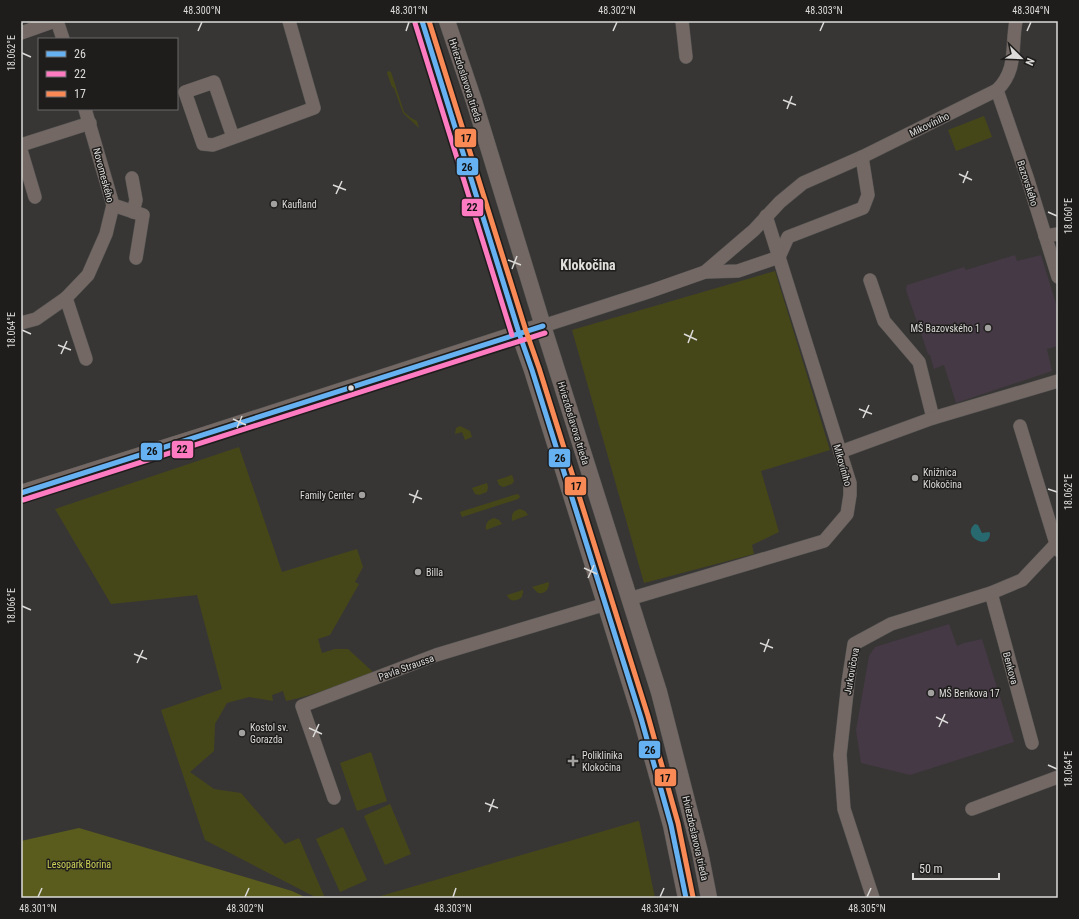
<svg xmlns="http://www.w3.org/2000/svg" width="1079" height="919" font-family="'Roboto Condensed',sans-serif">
	<rect width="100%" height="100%" fill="#373634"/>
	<g fill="#443944">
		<path d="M1015 255 1017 261 1041 255 1058 310V346L1047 349 1052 371 956 403 944 365 934 369 930 355 928 354 907 293 906 289 907 285 964 267 966 270Z"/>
		<path d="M949 624 957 646 964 643 982 639 1014 742 910 775 861 763 856 730 869 656 875 647Z"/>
	</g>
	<g fill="#464719">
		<path d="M388 71 391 72 404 112 411 118 417 121 419 128 403 113 394 88 392 87 387 73Z"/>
		<path d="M984 116 992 137 956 151 948 130Z"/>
		<path d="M775 271 830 450 761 471 779 532 752 545 754 554 644 583 572 330Z"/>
		<path d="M460 426 470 431 472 437 465 440 462 432 455 434 456 428Z"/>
		<path d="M239 447 282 572 357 549 363 567 355 582 359 584 330 635 318 639 322 653 335 649H348L373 672C345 683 316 695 286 701L283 691 272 695 273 701 249 697 227 703 215 724 214 751 190 772 214 789 241 793 285 844 299 838 325 898H317L205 840 161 710 222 689 197 595 111 604 55 509Z"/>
		<path d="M512 475 514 481 512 484 503 487 499 485 497 480Z"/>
		<path d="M487 483 488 487 487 492 479 495 475 494 472 488Z"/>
		<path d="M517 494 519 495 520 497 518 499 462 517 460 512Z"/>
		<path d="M520 509 525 511 528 515 512 521C511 514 513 511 520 509Z"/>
		<path d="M494 518 499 520 502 524 486 530C485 523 488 520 494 518Z"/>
		<path d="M549 582C549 589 546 594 538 593L532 587Z"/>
		<path d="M523 590V592L522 597C516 602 510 602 507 595Z"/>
		<path d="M371 752 387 801 357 811 340 763Z"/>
		<path d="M390 804 411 854 385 865 364 816Z"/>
		<path d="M639 821 655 898H374L638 821Z"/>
		<path d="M343 827 367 880 340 892 316 839Z"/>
	</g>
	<path fill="#5a5c1d" d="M79 828 292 891 307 898H21V841Z"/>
	<path fill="#28686f" d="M975 524 978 525 982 533 989 532 990 533C990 552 960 536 975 524Z"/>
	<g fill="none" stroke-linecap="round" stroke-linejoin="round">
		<defs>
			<g id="minor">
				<path d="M57 21 63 39"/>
				<path d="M682 21 686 57"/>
				<path d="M21 33 55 21"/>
				<path d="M997 90 1027 177 1058 277"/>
				<path d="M233 137 214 82 185 92 203 144 213 145 314 108 289 21"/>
				<path d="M21 145 90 123"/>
				<path d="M21 150 35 197"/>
				<path d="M132 178 136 200 133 212"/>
				<path d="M113 205 143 215 136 258"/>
				<path d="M1045 236 1058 234"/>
				<path d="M705 272 754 230 780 202 803 183 862 157 997 90C1018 70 1011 46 1016 21"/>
				<path d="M870 280 884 321 919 362 933 418"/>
				<path d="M66 298 86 359"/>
				<path d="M21 323 36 319 66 298 88 275 106 234 113 205 85 109"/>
				<path d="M543 326 651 291 705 272 738 271 779 257 788 237 863 208 868 195 862 157"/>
				<path d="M1020 426 1058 550"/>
				<path d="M840 452 933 418 1058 381"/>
				<path d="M991 593 1032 743"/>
				<path d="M629 599 824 541 847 514 850 495V483L766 216"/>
				<path d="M334 798 302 706 436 655 606 604"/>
				<path d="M972 809 1058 777"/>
				<path d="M873 898 844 809 840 755 848 683 854 644 891 624 991 593 1022 580 1056 544 1058 542"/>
			</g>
			<g id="tertiary">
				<path d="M422 21 450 109 519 333 532 370 598 581 641 718 671 825 686 898"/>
				<path d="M447 21 474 101 543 326 659 692 700 852 709 898"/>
				<path d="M21 493 201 436 519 333 543 326"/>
			</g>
		</defs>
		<use href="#minor" stroke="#545453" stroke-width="14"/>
		<use href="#tertiary" stroke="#545453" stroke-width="17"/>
		<use href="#minor" stroke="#736863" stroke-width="13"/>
		<use href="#tertiary" stroke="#736863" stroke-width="16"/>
		<defs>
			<g id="bus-1">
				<path d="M422 21 519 333 532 370 641 718 671 825 686 898"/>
				<path d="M21 493 543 326"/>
			</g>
			<g id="bus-2">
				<path d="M415 23 512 335"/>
				<path d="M23 500 545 333"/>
			</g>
			<path id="bus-3" d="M429 21 526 331 539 368 648 716 678 823 693 897"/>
		</defs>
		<use href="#bus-1" stroke="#1e1d1c" stroke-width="8"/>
		<use href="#bus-2" stroke="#1e1d1c" stroke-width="8"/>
		<use href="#bus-3" stroke="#1e1d1c" stroke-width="8"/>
		<use href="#bus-1" stroke="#66b1f2" stroke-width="5"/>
		<use href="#bus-2" stroke="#fe7ac1" stroke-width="5"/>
		<use href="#bus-3" stroke="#f98a56" stroke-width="5"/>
	</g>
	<path fill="none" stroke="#dcdbd9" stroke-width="1.5" d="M198 31 202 22M406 31 409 22M613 31 617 22M820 31 824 22M1027 31 1031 22M22 53 31 57M783 100 796 105M787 109 792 96M959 174 972 180M963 183 968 171M333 185 346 190M336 194 342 181M1048 212 1057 216M508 260 521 265M512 269 517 256M22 330 31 334M684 334 697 340M688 343 693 330M58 345 71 350M61 354 67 341M859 409 872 414M863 418 869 405M233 419 246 425M237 428 242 416M1048 489 1057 492M409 494 422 499M413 503 418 490M584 568 597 574M588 578 594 565M22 606 31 610M760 643 773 648M764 652 769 639M134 654 147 659M137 663 143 650M936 717 948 723M939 727 945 714M309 728 322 734M313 737 319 724M1048 765 1057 769M485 803 498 808M489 812 494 799M38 897 42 888M245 897 249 888M453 897 456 888M660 897 664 888M867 897 871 888"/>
	<g fill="#a2a19f" stroke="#1e1d1c" stroke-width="1.5">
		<circle cx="274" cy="204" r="4"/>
		<circle cx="988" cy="328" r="4"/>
		<circle cx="915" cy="478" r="4"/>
		<circle cx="362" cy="495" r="4"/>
		<circle cx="418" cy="572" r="4"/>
		<circle cx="931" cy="693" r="4"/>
		<circle cx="242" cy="733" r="4"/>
		<path d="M571 755h4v4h4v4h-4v4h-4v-4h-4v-4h4z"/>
	</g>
	<circle fill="#dcdbd9" stroke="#1e1d1c" stroke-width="1.5" cx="351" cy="388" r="3.5"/>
	<g text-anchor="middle" stroke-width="3" stroke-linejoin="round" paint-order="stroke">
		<g font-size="10" fill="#dcdbd9" stroke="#1e1d1c">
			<text transform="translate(466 80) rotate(72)" y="4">Hviezdoslavova trieda</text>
			<text transform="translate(929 124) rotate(-26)" y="4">Mikovíniho</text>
			<text transform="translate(104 175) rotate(75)" y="4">Novomeského</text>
			<text transform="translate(1028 183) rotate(72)" y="4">Bazovského</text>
			<text transform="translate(574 423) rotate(73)" y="4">Hviezdoslavova trieda</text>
			<text transform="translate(843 465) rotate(74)" y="4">Mikovíniho</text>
			<text transform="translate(406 667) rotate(-20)" y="4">Pavla Straussa</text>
			<text transform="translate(1011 668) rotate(75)" y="4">Benkova</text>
			<text transform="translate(851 671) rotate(-80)" y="4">Jurkovičova</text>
			<text transform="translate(696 838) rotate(77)" y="4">Hviezdoslavova trieda</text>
		</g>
		<g font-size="10" fill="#dcdbd9" stroke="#1e1d1c" text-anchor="start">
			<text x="282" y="208">Kaufland</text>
			<text x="980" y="332" text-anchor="end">MŠ Bazovského 1</text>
			<text x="923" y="476">Knižnica<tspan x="923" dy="12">Klokočina</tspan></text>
			<text x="354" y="499" text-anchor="end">Family Center</text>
			<text x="426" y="576">Billa</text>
			<text x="939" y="697">MŠ Benkova 17</text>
			<text x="250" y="731">Kostol sv.<tspan x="250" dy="12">Gorazda</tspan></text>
			<text x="582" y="759">Poliklinika<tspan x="582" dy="12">Klokočina</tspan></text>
		</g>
		<g font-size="10" fill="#d0d457" stroke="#1e1d1c">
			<text x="79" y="868">Lesopark Borina</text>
		</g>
		<g font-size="14" font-weight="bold" fill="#e1dfdb" stroke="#1e1d1c">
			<text x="588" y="270">Klokočina</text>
		</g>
	</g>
	<g stroke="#1e1d1c" stroke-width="1.5">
		<rect x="454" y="128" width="23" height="20" rx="4" fill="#f98a56"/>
		<rect x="456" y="157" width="23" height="19" rx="4" fill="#66b1f2"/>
		<rect x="461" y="198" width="23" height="19" rx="4" fill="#fe7ac1"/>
		<rect x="171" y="440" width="23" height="19" rx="4" fill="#fe7ac1"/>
		<rect x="140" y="442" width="23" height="19" rx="4" fill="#66b1f2"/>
		<rect x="548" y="448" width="23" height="20" rx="4" fill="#66b1f2"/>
		<rect x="564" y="476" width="23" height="20" rx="4" fill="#f98a56"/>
		<rect x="638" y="740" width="23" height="19" rx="4" fill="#66b1f2"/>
		<rect x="654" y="768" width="23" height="19" rx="4" fill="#f98a56"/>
	</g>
	<g font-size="11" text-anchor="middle" font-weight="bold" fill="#111">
		<text x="466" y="142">17</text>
		<text x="467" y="171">26</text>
		<text x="472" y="211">22</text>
		<text x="182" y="453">22</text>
		<text x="152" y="455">26</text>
		<text x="560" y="462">26</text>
		<text x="576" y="490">17</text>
		<text x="650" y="754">26</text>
		<text x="665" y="782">17</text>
	</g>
	<rect width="1079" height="919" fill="none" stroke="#1e1d1c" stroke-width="44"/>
	<rect x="38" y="38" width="140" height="72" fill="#1e1d1c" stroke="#6a6968"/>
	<rect x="46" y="51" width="20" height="6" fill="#66b1f2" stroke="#6a6968"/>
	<text x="74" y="58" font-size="12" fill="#dcdbd9">26</text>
	<rect x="46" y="71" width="20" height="6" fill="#fe7ac1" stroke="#6a6968"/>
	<text x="74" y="78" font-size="12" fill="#dcdbd9">22</text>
	<rect x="46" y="91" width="20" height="6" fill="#f98a56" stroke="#6a6968"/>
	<text x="74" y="98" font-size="12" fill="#dcdbd9">17</text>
	<g transform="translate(1021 58) rotate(113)" stroke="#1e1d1c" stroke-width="3" paint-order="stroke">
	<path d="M0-3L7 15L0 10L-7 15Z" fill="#dcdbd9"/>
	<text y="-6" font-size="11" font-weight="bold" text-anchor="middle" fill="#dcdbd9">N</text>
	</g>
	<path d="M913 873v6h86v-6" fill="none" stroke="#dcdbd9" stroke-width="2"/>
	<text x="919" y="873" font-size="12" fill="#dcdbd9" stroke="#1e1d1c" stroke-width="3" paint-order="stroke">50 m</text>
	<rect x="22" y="22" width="1035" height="875" fill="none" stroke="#dcdbd9" stroke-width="1.5"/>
	<g font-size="10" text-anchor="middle" fill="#dcdbd9">
		<text x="202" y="14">48.300°N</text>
		<text x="409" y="14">48.301°N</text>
		<text x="617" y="14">48.302°N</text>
		<text x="824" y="14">48.303°N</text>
		<text x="1031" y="14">48.304°N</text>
		<text transform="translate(11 53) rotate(-90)" y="4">18.062°E</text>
		<text transform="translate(1068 216) rotate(-90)" y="4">18.060°E</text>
		<text transform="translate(11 330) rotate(-90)" y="4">18.064°E</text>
		<text transform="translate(1068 492) rotate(-90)" y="4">18.062°E</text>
		<text transform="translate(11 606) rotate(-90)" y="4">18.066°E</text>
		<text transform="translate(1068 769) rotate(-90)" y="4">18.064°E</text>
		<text x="38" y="912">48.301°N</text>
		<text x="245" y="912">48.302°N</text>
		<text x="453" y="912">48.303°N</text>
		<text x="660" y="912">48.304°N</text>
		<text x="867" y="912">48.305°N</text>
	</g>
</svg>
